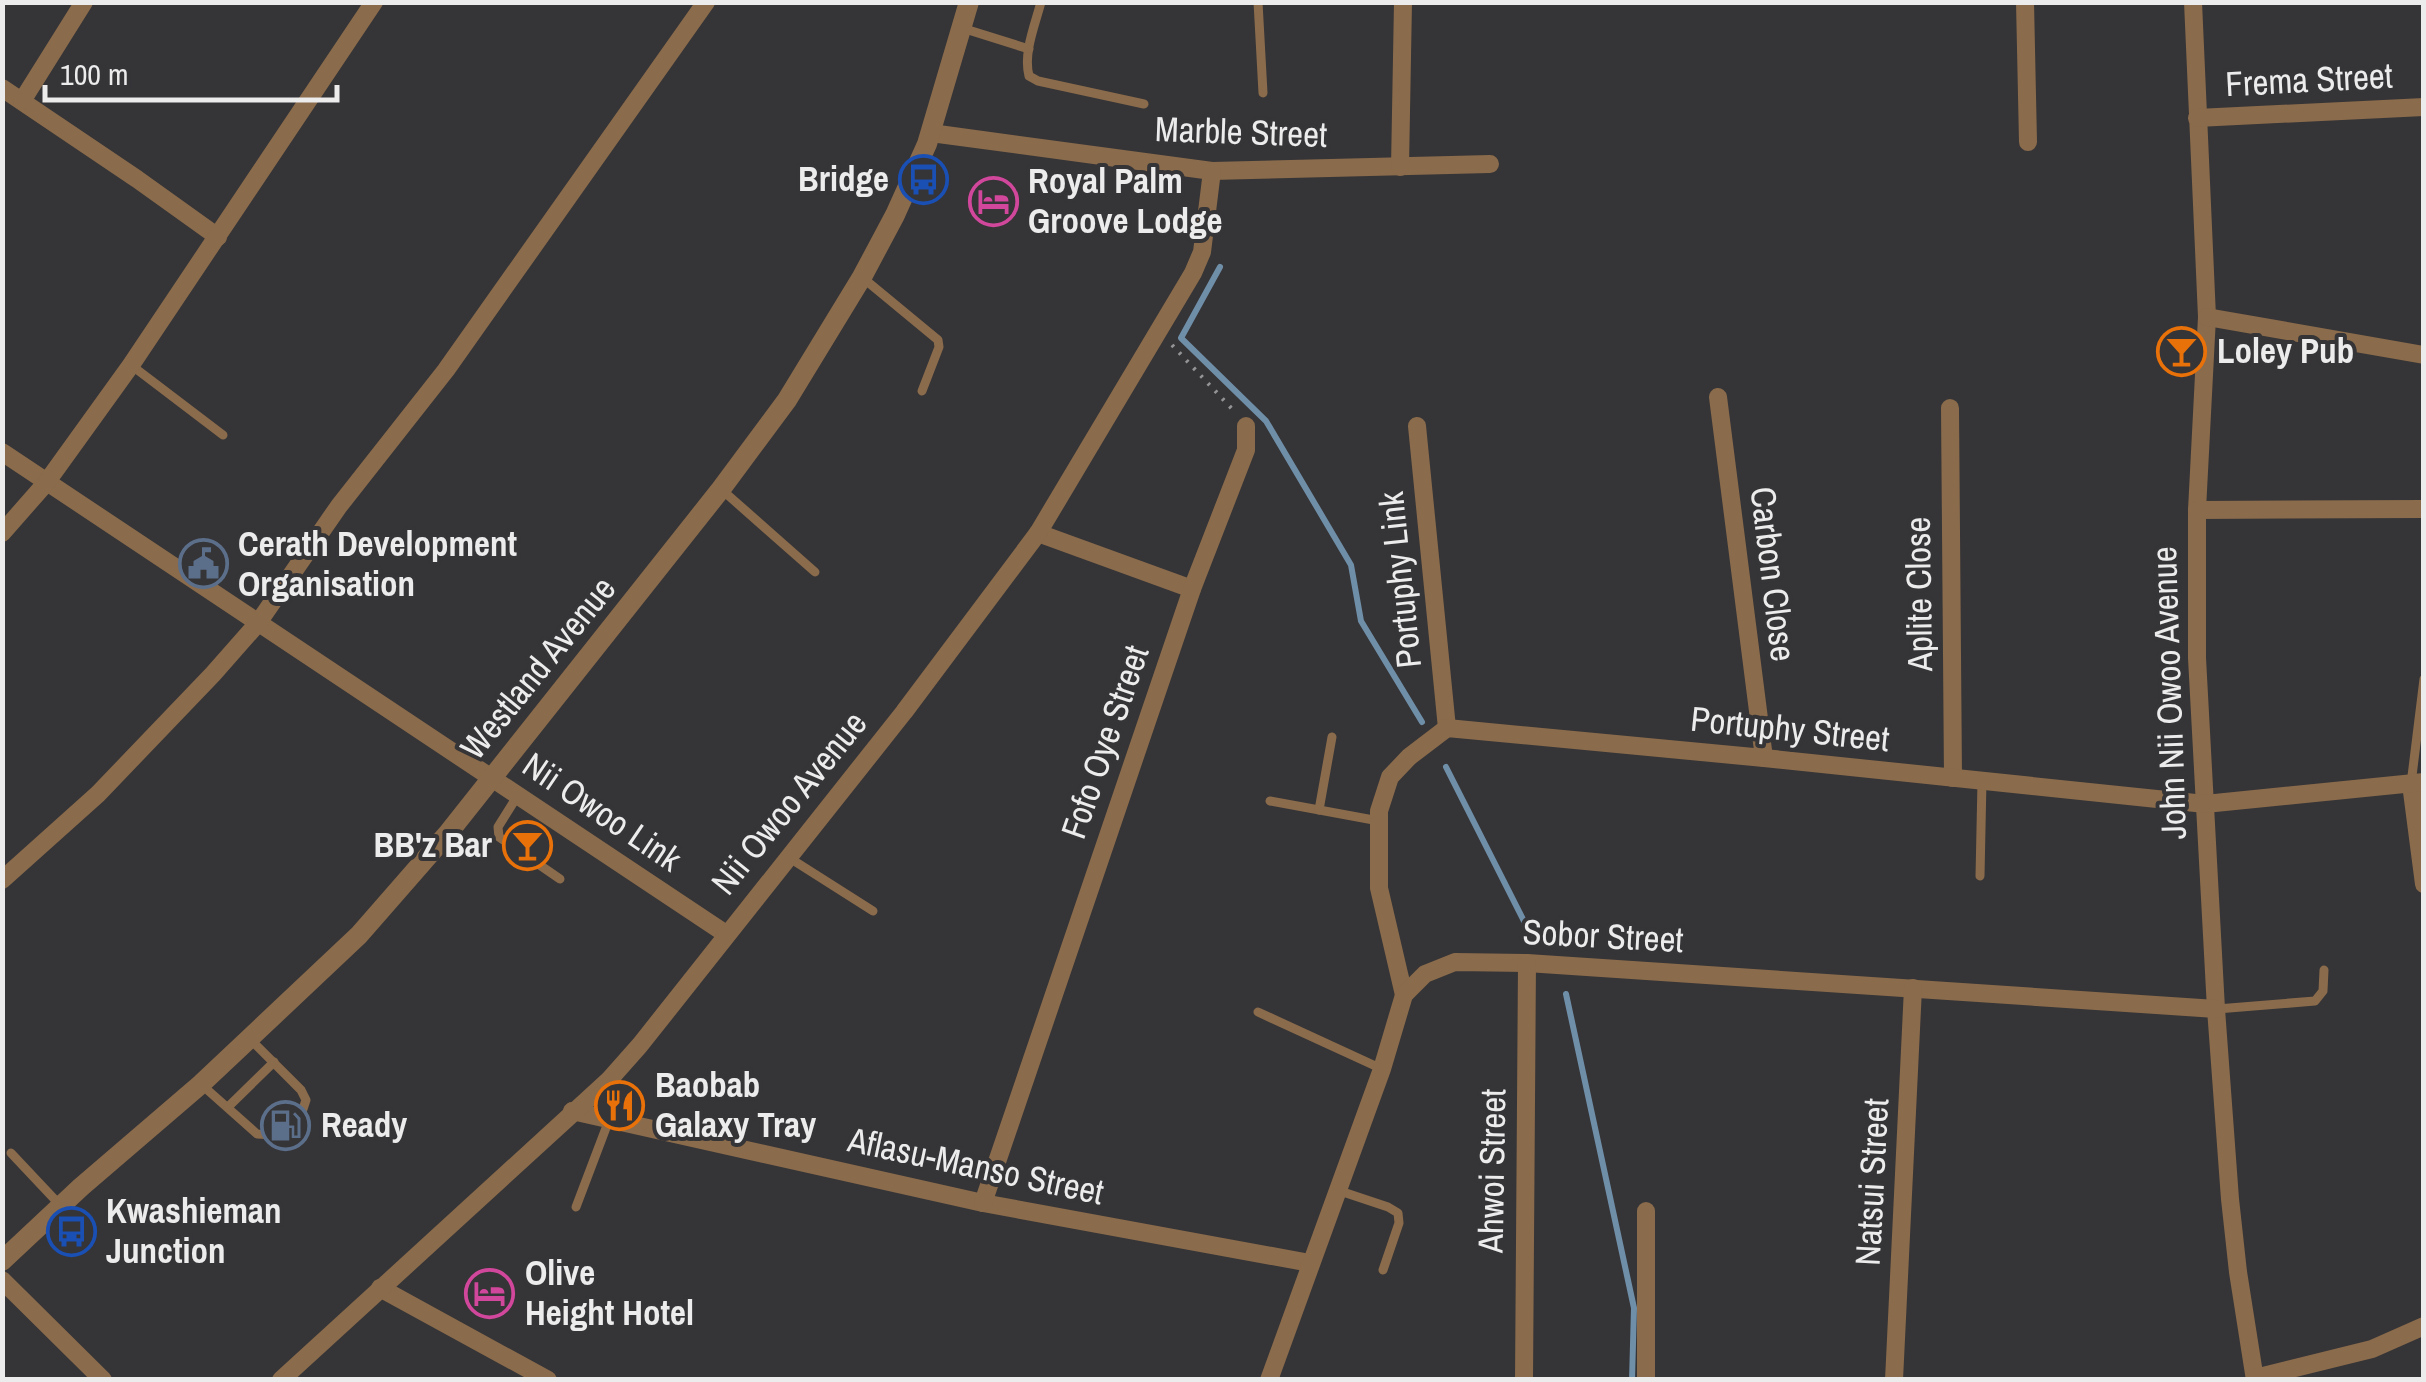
<svg xmlns="http://www.w3.org/2000/svg" width="2426" height="1382" font-family="'Archivo Narrow',sans-serif">
	<rect width="100%" height="100%" fill="#353437"/>
	<g fill="none" stroke-linecap="round" stroke-linejoin="round">
		<g stroke="#6f8ea7" stroke-width="6">
			<path d="M1220 267 1181 338 1266 421 1351 565 1361 621 1422 722"/>
			<path d="M1446 767 1533 939"/>
			<path d="M1566 994 1634 1308 1632 1380"/>
		</g>
		<path stroke="#949496" stroke-width="4" stroke-dasharray="2.5 8" stroke-linecap="butt" d="M1172 345 1234 411"/>
		<g stroke="#8a6b4b" stroke-width="9">
			<path d="M1041 2C1035 25 1023 53 1029 76L1038 81 1144 104"/>
			<path d="M1258 2 1263 93"/>
			<path d="M962 28 1029 49"/>
			<path d="M863 278 938 340 939 347 922 391"/>
			<path d="M131 365 223 435"/>
			<path d="M721 489 815 572"/>
			<path d="M2411 784 2424 679"/>
			<path d="M518 795 498 827 499 837 560 879"/>
			<path d="M1270 801 1379 821"/>
			<path d="M1319 810 1332 737"/>
			<path d="M788 857 873 911"/>
			<path d="M1980 876 1982 781"/>
			<path d="M2217 1009 2315 1001 2323 991 2324 970"/>
			<path d="M1258 1012 1382 1069"/>
			<path d="M203 1086 257 1134 276 1135 303 1109 306 1100 301 1090 250 1039"/>
			<path d="M228 1107 274 1062"/>
			<path d="M11 1153 59 1204"/>
			<path d="M1337 1190 1388 1207 1398 1213 1399 1223 1383 1270"/>
			<path d="M576 1207 609 1120"/>
		</g>
		<g stroke="#8a6b4b" stroke-width="18">
			<path d="M2025 2 2028 142"/>
			<path d="M2193 2 2207 317 2197 510V658L2216 1009 2230 1199 2238 1272 2255 1380"/>
			<path d="M2 88 137 179 218 237"/>
			<path d="M22 101 84 2"/>
			<path d="M2197 118 2424 107"/>
			<path d="M931 133 1212 171 1490 164"/>
			<path d="M1400 167 1403 2"/>
			<path d="M2207 317 2424 355"/>
			<path d="M1718 397 1764 758"/>
			<path d="M1950 408 1953 778"/>
			<path d="M1417 426 1447 728"/>
			<path d="M2 452 726 934"/>
			<path d="M2197 510 2424 509"/>
			<path d="M2 533 46 483 131 365 374 2"/>
			<path d="M1038 533 1192 589"/>
			<path d="M2411 784 2424 884"/>
			<path d="M2 880 98 794 213 674 258 623 339 506 446 370 706 2"/>
			<path d="M1404 995 1379 888V811L1390 777 1409 757 1447 728 1764 758 2205 804 2424 782"/>
			<path d="M572 1111 983 1203 1310 1263"/>
			<path d="M983 1203 1192 589 1246 450V426"/>
			<path d="M1646 1211V1380"/>
			<path d="M2 1280 103 1380"/>
			<path d="M380 1288 548 1380"/>
			<path d="M2255 1378 2372 1349 2424 1326"/>
			<path d="M281 1380 609 1080 640 1045 904 712 1038 533 1193 273 1202 252 1212 171"/>
			<path d="M1269 1380 1382 1069 1404 995 1425 974 1455 962 1527 963 2216 1009"/>
			<path d="M1524 1380 1527 963"/>
			<path d="M1894 1380 1913 988"/>
		</g>
		<path stroke="#8a6b4b" stroke-width="20" d="M2 1261 81 1187 201 1084 359 935 449 832 721 489 787 400 862 277 895 215 927 144 969 2"/>
	</g>
	<defs>
		<symbol id="bus-ring" viewBox="-11 -11 22 22"><circle r="9.5" fill="#353437" stroke="#1a4fb4" stroke-width="1.5"/><path d="M-5-6H5V4H4V6H2V4H-2V6H-4V4H-5ZM-3.5-4V0h7V-4ZM-3.5 1.2v1.5H-2V1.2ZM2 1.2v1.5H3.5V1.2Z" fill="#1a4fb4"/></symbol>
		<symbol id="hotel-ring" viewBox="-11 -11 22 22"><circle r="9.5" fill="#353437" stroke="#d1479c" stroke-width="1.5"/><path d="M-6-4.5h1.5V1H6V5H4.5V3h-9V5H-6ZM-4 0a1.8 1.8 0 1 1 3.6 0ZM.5 0V-2.5h3Q6-2.5 6 0Z" fill="#d1479c"/></symbol>
		<symbol id="bar-ring" viewBox="-11 -11 22 22"><circle r="9.5" fill="#353437" stroke="#e8710a" stroke-width="1.5"/><path d="M-6-5H6L.8 .8V4.5H3.5V6h-7V4.5H-.8V.8Z" fill="#e8710a"/></symbol>
		<symbol id="civic-ring" viewBox="-11 -11 22 22"><circle r="9.5" fill="#353437" stroke="#5c6f8a" stroke-width="1.5"/><path d="M-.6-6.5H3V-4.5H.6V-3L4-1V1h2V6H-6V1h2V-1L-.6-3ZM-1.2 2.5V6h2.4V2.5Z" fill="#5c6f8a"/></symbol>
		<symbol id="restaurant-ring" viewBox="-11 -11 22 22"><circle r="9.5" fill="#353437" stroke="#e8710a" stroke-width="1.5"/><path d="M-5-6h1v4h1v-4h1v4h1v-4h1v5L-1.5 .5V6h-2V.5L-5-1ZM5-6V6H3V1.5H1.5Q1.5-4 5-6Z" fill="#e8710a"/></symbol>
		<symbol id="fuel-ring" viewBox="-11 -11 22 22"><circle r="9.5" fill="#353437" stroke="#5c6f8a" stroke-width="1.5"/><path d="M-5.5-6h7V0h2V4h1.3V-2.5L3-4.5l.8-.8L6-3V5H2.5V1h-1V6h-7ZM-4.2-4.7v3.2H.2V-4.7Z" fill="#5c6f8a"/></symbol>
	</defs>
	<g fill-rule="evenodd">
		<use href="#bus-ring" x="896" y="152" width="55" height="55"/>
		<use href="#hotel-ring" x="966" y="174" width="55" height="55"/>
		<use href="#bar-ring" x="2154" y="324" width="55" height="55"/>
		<use href="#civic-ring" x="176" y="536" width="55" height="55"/>
		<use href="#bar-ring" x="500" y="818" width="55" height="55"/>
		<use href="#restaurant-ring" x="592" y="1078" width="55" height="55"/>
		<use href="#fuel-ring" x="258" y="1098" width="55" height="55"/>
		<use href="#bus-ring" x="44" y="1204" width="55" height="55"/>
		<use href="#hotel-ring" x="462" y="1266" width="55" height="55"/>
	</g>
	<g text-anchor="middle" stroke-width="8" stroke-linejoin="round" paint-order="stroke">
		<g font-size="35" fill="#ececed" stroke="#353437">
			<text transform="translate(2309 80) rotate(-3)" y="12">Frema Street</text>
			<text transform="translate(1241 132) rotate(2)" y="12">Marble Street</text>
			<text transform="translate(1773 574) rotate(83)" y="12">Carbon Close</text>
			<text transform="translate(1400 580) rotate(-96)" y="12">Portuphy Link</text>
			<text transform="translate(1919 594) rotate(-91)" y="12">Aplite Close</text>
			<text transform="translate(538 668) rotate(-51)" y="12">Westland Avenue</text>
			<text transform="translate(2169 693) rotate(-92)" y="12">John Nii Owoo Avenue</text>
			<text transform="translate(1790 729) rotate(6)" y="12">Portuphy Street</text>
			<text transform="translate(1105 742) rotate(-71)" y="12">Fofo Oye Street</text>
			<text transform="translate(789 803) rotate(-51)" y="12">Nii Owoo Avenue</text>
			<text transform="translate(602 812) rotate(34)" y="12">Nii Owoo Link</text>
			<text transform="translate(1603 936) rotate(3)" y="12">Sobor Street</text>
			<text transform="translate(976 1166) rotate(12)" y="12">Aflasu-Manso Street</text>
			<text transform="translate(1492 1171) rotate(-89)" y="12">Ahwoi Street</text>
			<text transform="translate(1872 1182) rotate(-87)" y="12">Natsui Street</text>
		</g>
		<g font-size="35" font-weight="bold" fill="#ececed" stroke="#353437" text-anchor="start">
			<text x="889" y="191" text-anchor="end">Bridge</text>
			<text x="1028" y="193">Royal Palm<tspan x="1028" dy="40">Groove Lodge</tspan></text>
			<text x="2217" y="363">Loley Pub</text>
			<text x="238" y="556">Cerath Development<tspan x="238" dy="40">Organisation</tspan></text>
			<text x="492" y="857" text-anchor="end">BB'z Bar</text>
			<text x="655" y="1097">Baobab<tspan x="655" dy="40">Galaxy Tray</tspan></text>
			<text x="321" y="1137">Ready</text>
			<text x="106" y="1223">Kwashieman<tspan x="106" dy="40">Junction</tspan></text>
			<text x="525" y="1285">Olive<tspan x="525" dy="40">Height Hotel</tspan></text>
		</g>
	</g>
	<rect width="2426" height="1382" fill="none" stroke="#ececed" stroke-width="10"/>
	<path d="M45 85v15h292v-15" fill="none" stroke="#ececed" stroke-width="5"/>
	<text x="60" y="85" font-size="30" fill="#ececed" stroke="#353437" stroke-width="8" paint-order="stroke">100 m</text>
</svg>
